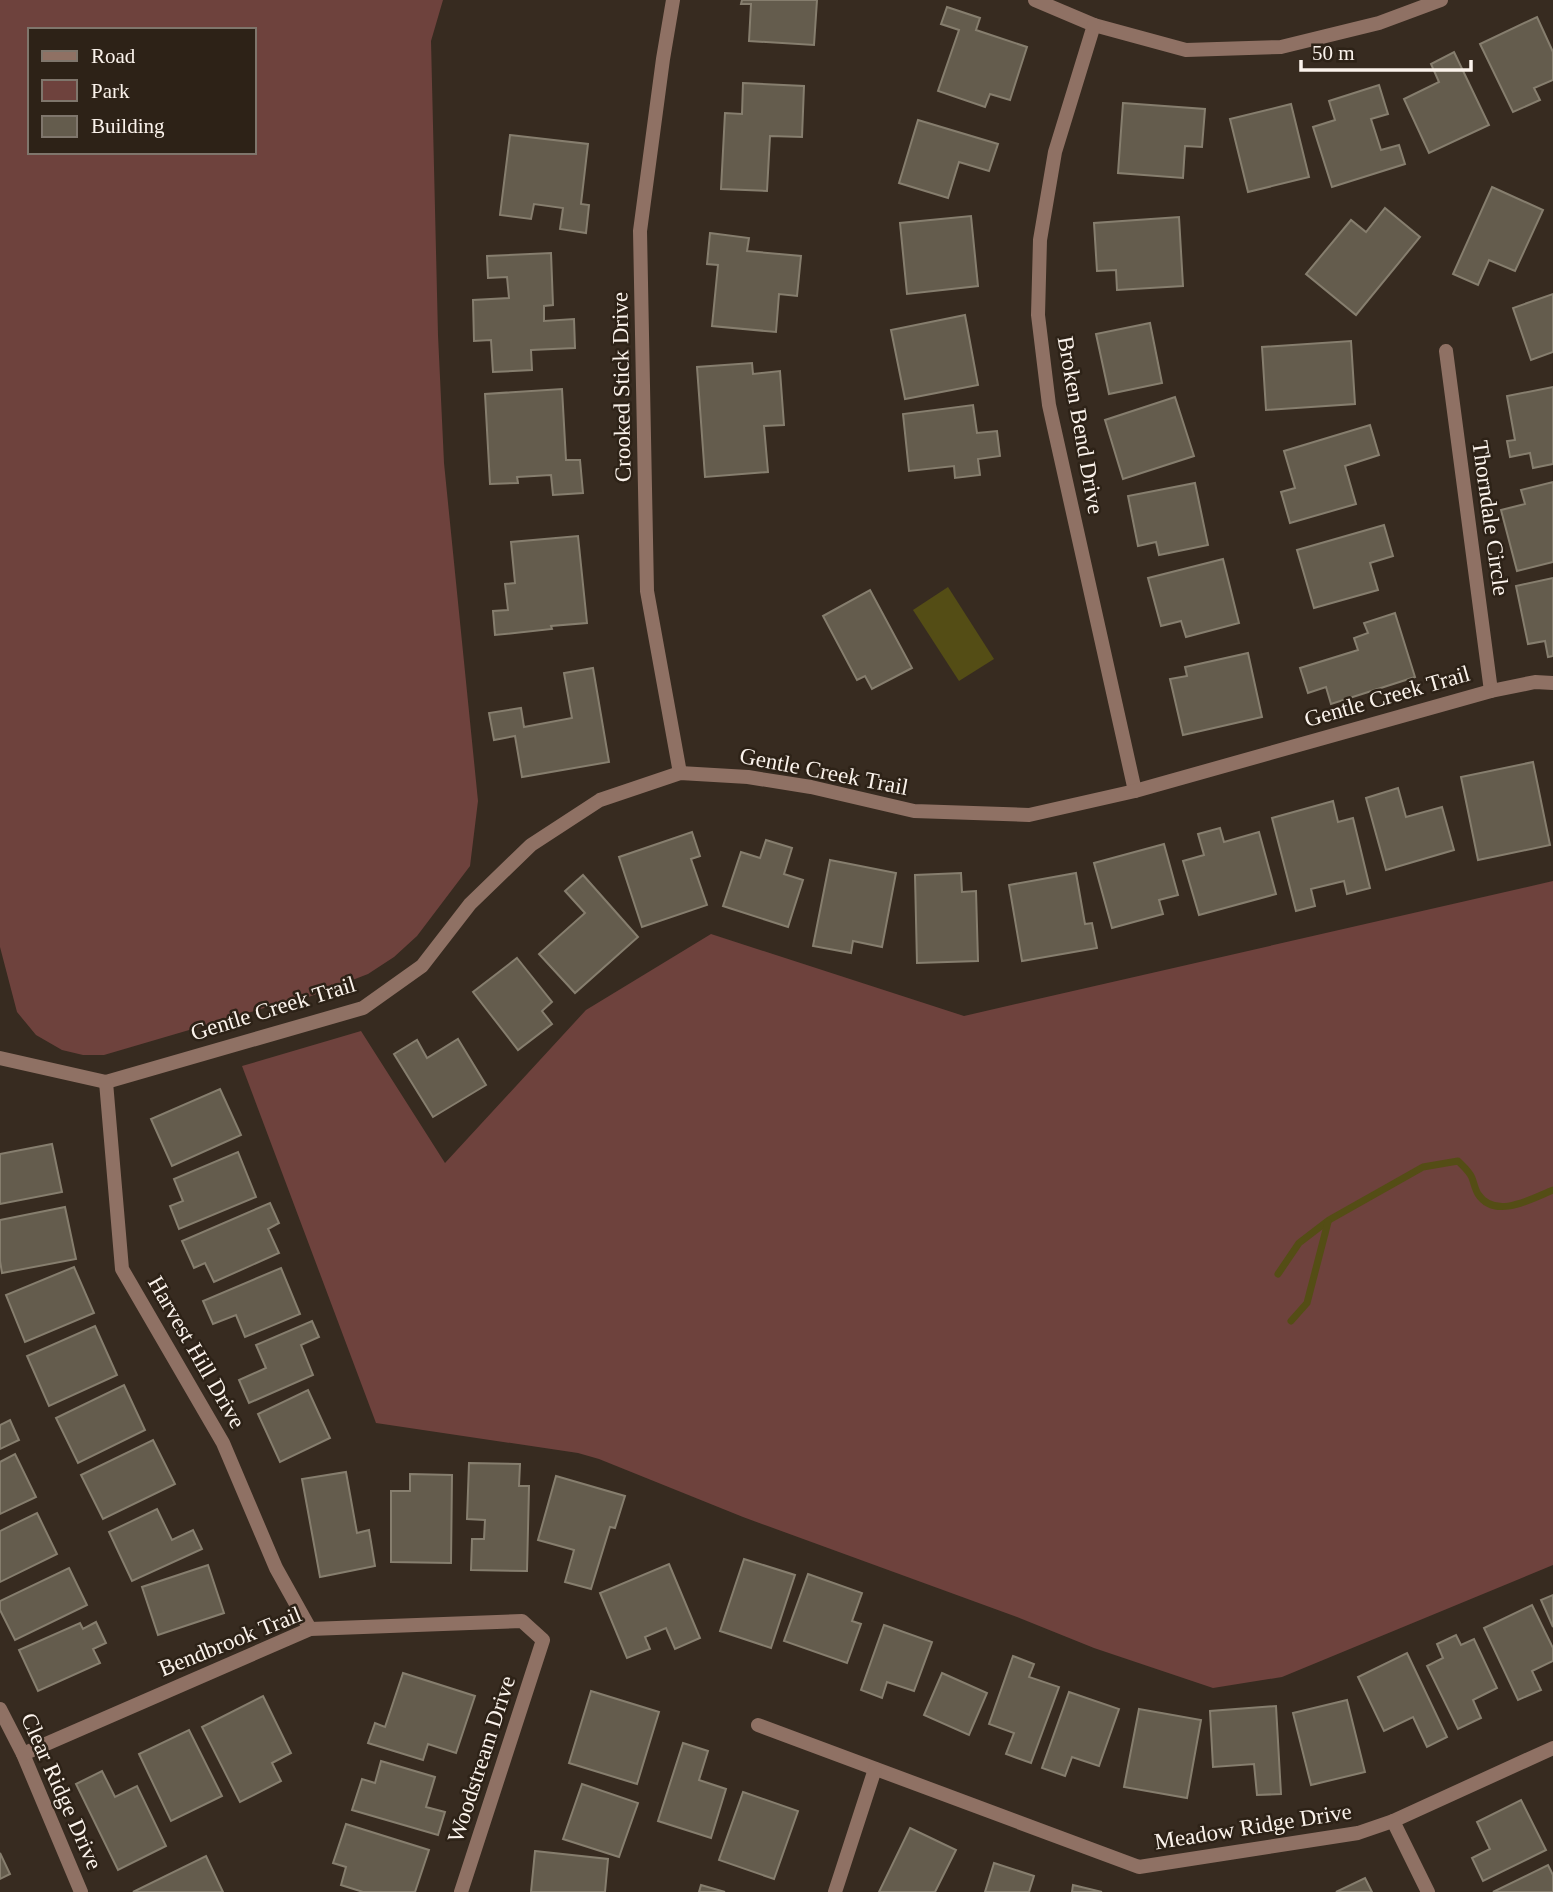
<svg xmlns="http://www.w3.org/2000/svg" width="1553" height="1892" font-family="Georgia,serif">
	<rect width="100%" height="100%" fill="#372b20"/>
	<g fill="#6e423d" fill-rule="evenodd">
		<path d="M0 0H443L431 41 438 335 444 463 478 801 470 866 417 936 394 957 368 974 306 998 305 996 104 1055H83L62 1050 36 1035 17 1012 0 947ZM30 30H254V152H30Z"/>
		<path d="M1553 881V1565L1282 1677 1213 1688 1094 1648 1017 1617 743 1517 599 1459 578 1453 376 1423 242 1066 361 1031 445 1163 586 1010 711 934 964 1016Z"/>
	</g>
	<path fill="#544d15" d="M948 587 994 659 959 681 913 610Z"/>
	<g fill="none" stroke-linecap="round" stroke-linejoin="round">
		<g stroke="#544d15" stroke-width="7">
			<path d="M1278 1274 1299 1243 1329 1220 1423 1167 1458 1161C1463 1166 1470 1172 1472 1178 1474 1183 1475 1189 1478 1194 1495 1220 1531 1199 1553 1190"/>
			<path d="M1291 1321 1307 1303 1328 1222"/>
		</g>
	</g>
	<g fill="#645c4d" stroke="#867e6e" stroke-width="2">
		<path d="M742 0H817L814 45 749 41 751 4H741Z"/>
		<path d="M947 7 980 18 976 30 1027 47 1010 100 990 94 985 107 938 91 959 30 941 24Z"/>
		<path d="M1537 17 1553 52V80L1534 88 1540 100 1513 112 1480 44Z"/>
		<path d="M1454 52 1489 125 1429 153 1404 99 1439 82 1431 64Z"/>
		<path d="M743 83 804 86 802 137 770 136 767 191 721 189 725 113 742 114Z"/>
		<path d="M1379 85 1388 114 1371 119 1381 150 1399 145 1405 164 1332 187 1313 127 1335 120 1329 101Z"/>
		<path d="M1123 103 1205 109 1202 147 1185 146 1183 178 1118 173Z"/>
		<path d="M1291 104 1309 177 1248 192 1230 119Z"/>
		<path d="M918 120 998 144 989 171 959 162 948 198 899 183Z"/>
		<path d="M510 135 588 144 581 204 589 205 586 233 560 229 563 208 534 204 531 219 500 215Z"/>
		<path d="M1492 187 1543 210 1515 271 1489 260 1478 285 1453 274Z"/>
		<path d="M1385 208 1420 237 1356 315 1306 274 1351 220 1366 232Z"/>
		<path d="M971 216 978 286 907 294 900 223Z"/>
		<path d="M1179 217 1183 286 1117 290 1116 270 1097 271 1094 223Z"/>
		<path d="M710 233 749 238 747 251 801 256 797 296 779 294 776 332 712 326 718 265 707 264Z"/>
		<path d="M551 253 553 305 544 306V321L574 319 575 348 531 350 532 370 493 372 491 340 474 341 473 300 509 298 507 277 488 278 487 256Z"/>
		<path d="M1553 294V352L1531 360 1513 308Z"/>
		<path d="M965 315 978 385 905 399 891 330Z"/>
		<path d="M1150 323 1162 383 1109 394 1096 334Z"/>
		<path d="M1351 341 1355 404 1266 410 1262 347Z"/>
		<path d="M752 363 753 374 780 371 784 425 764 426 768 472 705 477 697 367Z"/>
		<path d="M1553 387V464L1533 468 1530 453 1510 457 1507 441 1515 440 1507 396Z"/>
		<path d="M562 389 566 460H580L583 493 553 495 551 475 517 477 518 483 490 484 485 394Z"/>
		<path d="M1175 397 1194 456 1123 479 1105 420Z"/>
		<path d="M973 405 977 433 997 431 1000 456 978 459 980 475 955 478 954 466 909 471 903 414Z"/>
		<path d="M1370 425 1379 455 1345 466 1356 504 1290 523 1281 492 1295 488 1284 451Z"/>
		<path d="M1553 482V562L1517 571 1501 510 1525 504 1521 490Z"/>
		<path d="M1195 483 1208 545 1159 555 1156 542 1138 546 1128 496Z"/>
		<path d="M1384 525 1393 556 1370 563 1378 590 1314 608 1297 550Z"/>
		<path d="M578 536 587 623 551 626 552 629 495 635 493 611 508 610 505 584 515 583 511 542Z"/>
		<path d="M1223 559 1239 623 1186 637 1181 621 1161 626 1148 578Z"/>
		<path d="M1553 578V656L1548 657 1545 641 1528 644 1516 586Z"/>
		<path d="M870 590 912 668 872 689 865 676 857 680 823 616Z"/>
		<path d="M1395 613 1415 677 1331 704 1326 687 1308 693 1300 668 1358 650 1354 638 1368 633 1364 623Z"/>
		<path d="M1248 653 1262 717 1183 735 1170 679 1187 676 1185 667Z"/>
		<path d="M593 668 609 762 522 777 515 736 494 740 489 713 521 708 524 727 572 718 564 673Z"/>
		<path d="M1533 762 1550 845 1478 860 1461 777Z"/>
		<path d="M1398 788 1406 817 1442 807 1454 850 1386 870 1366 798Z"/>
		<path d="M1333 801 1338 822 1353 818 1370 888 1347 894 1344 881 1311 889 1315 906 1296 911 1272 818Z"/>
		<path d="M1220 828 1224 842 1259 832 1276 894 1199 915 1183 861 1204 855 1198 834Z"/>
		<path d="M692 832 700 856 691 859 707 905 642 927 619 857Z"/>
		<path d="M766 840 792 848 784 874 803 880 788 927 723 906 741 852 760 858Z"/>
		<path d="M1164 844 1178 895 1159 900 1163 914 1112 928 1094 863Z"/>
		<path d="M830 860 896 873 882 947 853 941 851 953 813 946Z"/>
		<path d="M961 873 962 892 976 891 978 961 917 963 915 875Z"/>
		<path d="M1076 873 1085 924 1092 923 1097 948 1022 961 1009 885Z"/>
		<path d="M583 875 638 937 575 993 539 954 585 913 565 891Z"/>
		<path d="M517 958 552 1002 542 1011 552 1024 518 1050 473 992Z"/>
		<path d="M458 1039 486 1085 433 1117 394 1054 417 1040 427 1058Z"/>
		<path d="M220 1089 241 1135 172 1166 151 1119Z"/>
		<path d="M52 1144 62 1192 0 1204V1154Z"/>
		<path d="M238 1152 256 1197 179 1229 170 1206 183 1201 174 1179Z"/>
		<path d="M270 1203 279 1223 268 1229 279 1253 214 1282 205 1263 194 1268 182 1241Z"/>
		<path d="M65 1207 76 1259 2 1273 0 1261V1220Z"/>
		<path d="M74 1267 94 1313 25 1342 6 1295Z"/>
		<path d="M281 1268 300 1314 245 1337 236 1315 213 1324 203 1301Z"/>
		<path d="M312 1321 319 1337 301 1345 313 1375 249 1403 239 1380 266 1368 256 1345Z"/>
		<path d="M95 1326 117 1375 49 1406 27 1356Z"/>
		<path d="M124 1385 145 1430 78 1463 56 1418Z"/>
		<path d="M308 1390 330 1438 280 1462 258 1414Z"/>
		<path d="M10 1420 19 1440 0 1449V1425Z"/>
		<path d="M153 1440 175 1484 103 1519 81 1475Z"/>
		<path d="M15 1454 36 1497 0 1514V1462Z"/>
		<path d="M469 1463 520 1464 519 1486H529L527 1571 471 1570 472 1539H484L485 1520 467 1519Z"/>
		<path d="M346 1472 357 1533 369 1530 375 1566 320 1577 302 1479Z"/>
		<path d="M410 1474 452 1475 451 1563 391 1562V1491H410Z"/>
		<path d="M556 1476 625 1496 615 1528 610 1527 591 1589 565 1582 574 1550 538 1540Z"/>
		<path d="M157 1509 172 1540 193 1530 202 1549 132 1581 109 1532Z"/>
		<path d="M37 1513 57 1554 0 1582V1531Z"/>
		<path d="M744 1559 795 1575 771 1648 720 1631Z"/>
		<path d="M669 1564 700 1638 675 1649 666 1628 645 1637 650 1649 627 1658 600 1593Z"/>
		<path d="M208 1565 224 1613 158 1635 142 1587Z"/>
		<path d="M69 1568 87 1605 15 1640 0 1610V1601Z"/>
		<path d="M808 1574 862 1593 852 1621 861 1624 847 1663 784 1641Z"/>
		<path d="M1553 1595V1627L1541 1600Z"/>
		<path d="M1532 1605 1553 1648V1661L1532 1671 1541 1690 1518 1700 1484 1628Z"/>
		<path d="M96 1622 106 1643 93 1649 100 1663 38 1691 19 1650 80 1623 83 1629Z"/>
		<path d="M884 1625 932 1642 914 1691 887 1682 882 1698 861 1690Z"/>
		<path d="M1456 1635 1461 1645 1474 1639 1497 1688 1473 1700 1481 1718 1458 1729 1427 1666 1443 1658 1437 1644Z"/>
		<path d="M1407 1653 1447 1737 1427 1747 1413 1717 1384 1731 1358 1677Z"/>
		<path d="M1013 1656 1034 1664 1029 1677 1059 1687 1031 1763 1006 1754 1014 1733 989 1724Z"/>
		<path d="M403 1673 475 1696 456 1753 428 1744 423 1760 368 1743 375 1723 385 1727Z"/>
		<path d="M942 1673 987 1693 969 1735 924 1715Z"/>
		<path d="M591 1691 659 1712 637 1784 569 1763Z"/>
		<path d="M1069 1692 1119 1709 1099 1766 1072 1757 1065 1776 1042 1768Z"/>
		<path d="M263 1696 291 1753 272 1763 281 1781 240 1802 202 1727Z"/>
		<path d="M1347 1700 1365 1772 1311 1785 1293 1713Z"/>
		<path d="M1276 1706 1281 1794 1257 1795 1254 1764 1213 1767 1210 1711Z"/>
		<path d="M1139 1709 1201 1720 1187 1798 1124 1787Z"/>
		<path d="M189 1730 222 1796 171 1821 139 1754Z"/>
		<path d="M683 1743 708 1751 699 1780 726 1789 711 1838 658 1821Z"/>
		<path d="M381 1761 435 1777 426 1807 445 1812 438 1835 352 1810 362 1779 375 1783Z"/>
		<path d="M102 1771 115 1797 137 1786 166 1846 118 1870 76 1784Z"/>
		<path d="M582 1784 638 1803 619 1857 563 1839Z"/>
		<path d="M743 1792 798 1811 774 1879 719 1860Z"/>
		<path d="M1521 1800 1546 1850 1483 1881 1472 1858 1490 1849 1477 1822Z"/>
		<path d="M346 1824 429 1850 415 1892H363L341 1885 346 1867 333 1863Z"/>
		<path d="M910 1828 956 1850 935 1892H879Z"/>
		<path d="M535 1851 608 1859 605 1892H531Z"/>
		<path d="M0 1853 10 1874 0 1879Z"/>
		<path d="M206 1856 223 1892H133Z"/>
		<path d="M994 1863 1034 1876 1029 1892H985Z"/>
		<path d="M1548 1865 1553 1875V1892H1493Z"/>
		<path d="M1365 1878 1372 1892H1336Z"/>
		<path d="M701 1885 725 1892H699Z"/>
		<path d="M1073 1885 1102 1892H1072Z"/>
	</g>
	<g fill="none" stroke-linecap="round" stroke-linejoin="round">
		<g stroke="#8f7164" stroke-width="14">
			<path d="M673 0 663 59 640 231 647 591 680 773"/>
			<path d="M1035 0 1094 25 1186 50 1281 47 1379 23 1441 0"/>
			<path d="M1094 25 1055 152 1040 240 1038 315 1049 405 1135 791"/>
			<path d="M1446 351 1491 691"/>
			<path d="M0 1058 106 1082 363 1008 422 966 470 904 531 845 600 800 680 773 748 777 811 787 914 811 1029 815 1135 791 1491 691 1535 682 1553 683"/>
			<path d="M106 1082 122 1269 223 1443 276 1568 310 1629"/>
			<path d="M0 1709 23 1754 81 1892"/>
			<path d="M758 1725 1139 1867 1358 1833 1393 1821 1553 1748"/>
			<path d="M23 1754 310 1629 522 1621 543 1640 461 1892"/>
			<path d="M1393 1821 1428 1892"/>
			<path d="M835 1892 875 1769"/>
		</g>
	</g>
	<g text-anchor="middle" stroke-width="5" stroke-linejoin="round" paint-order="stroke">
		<g font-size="23" fill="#fbf3ec" stroke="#2d2217">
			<text transform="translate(621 387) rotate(-91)" y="8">Crooked Stick Drive</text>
			<text transform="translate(1081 425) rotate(80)" y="8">Broken Bend Drive</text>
			<text transform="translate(1491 518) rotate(82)" y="8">Thorndale Circle</text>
			<text transform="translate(1387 696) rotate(-16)" y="8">Gentle Creek Trail</text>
			<text transform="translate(824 771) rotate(11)" y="8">Gentle Creek Trail</text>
			<text transform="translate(273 1008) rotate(-17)" y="8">Gentle Creek Trail</text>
			<text transform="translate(197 1352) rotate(60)" y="8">Harvest Hill Drive</text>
			<text transform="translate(230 1641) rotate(-22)" y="8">Bendbrook Trail</text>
			<text transform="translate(481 1759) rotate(-72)" y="8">Woodstream Drive</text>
			<text transform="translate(62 1791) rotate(66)" y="8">Clear Ridge Drive</text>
			<text transform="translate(1253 1826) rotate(-9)" y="8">Meadow Ridge Drive</text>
		</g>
	</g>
	<rect x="28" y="28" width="228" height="126" fill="#2d2217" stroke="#7f766c" stroke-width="2"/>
	<rect x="42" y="51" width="35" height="10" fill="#8f7164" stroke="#7f766c" stroke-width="2"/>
	<text x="91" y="63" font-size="21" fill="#fbf3ec">Road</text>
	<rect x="42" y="80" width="35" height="21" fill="#6e423d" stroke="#7f766c" stroke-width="2"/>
	<text x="91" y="98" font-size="21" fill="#fbf3ec">Park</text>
	<rect x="42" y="116" width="35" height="21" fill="#645c4d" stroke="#7f766c" stroke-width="2"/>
	<text x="91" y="133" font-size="21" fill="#fbf3ec">Building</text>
	<path d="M1301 60v10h170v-10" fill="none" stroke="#fbf3ec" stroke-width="3.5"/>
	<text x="1312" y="60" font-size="21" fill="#fbf3ec" stroke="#2d2217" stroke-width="5" paint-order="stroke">50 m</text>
</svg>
